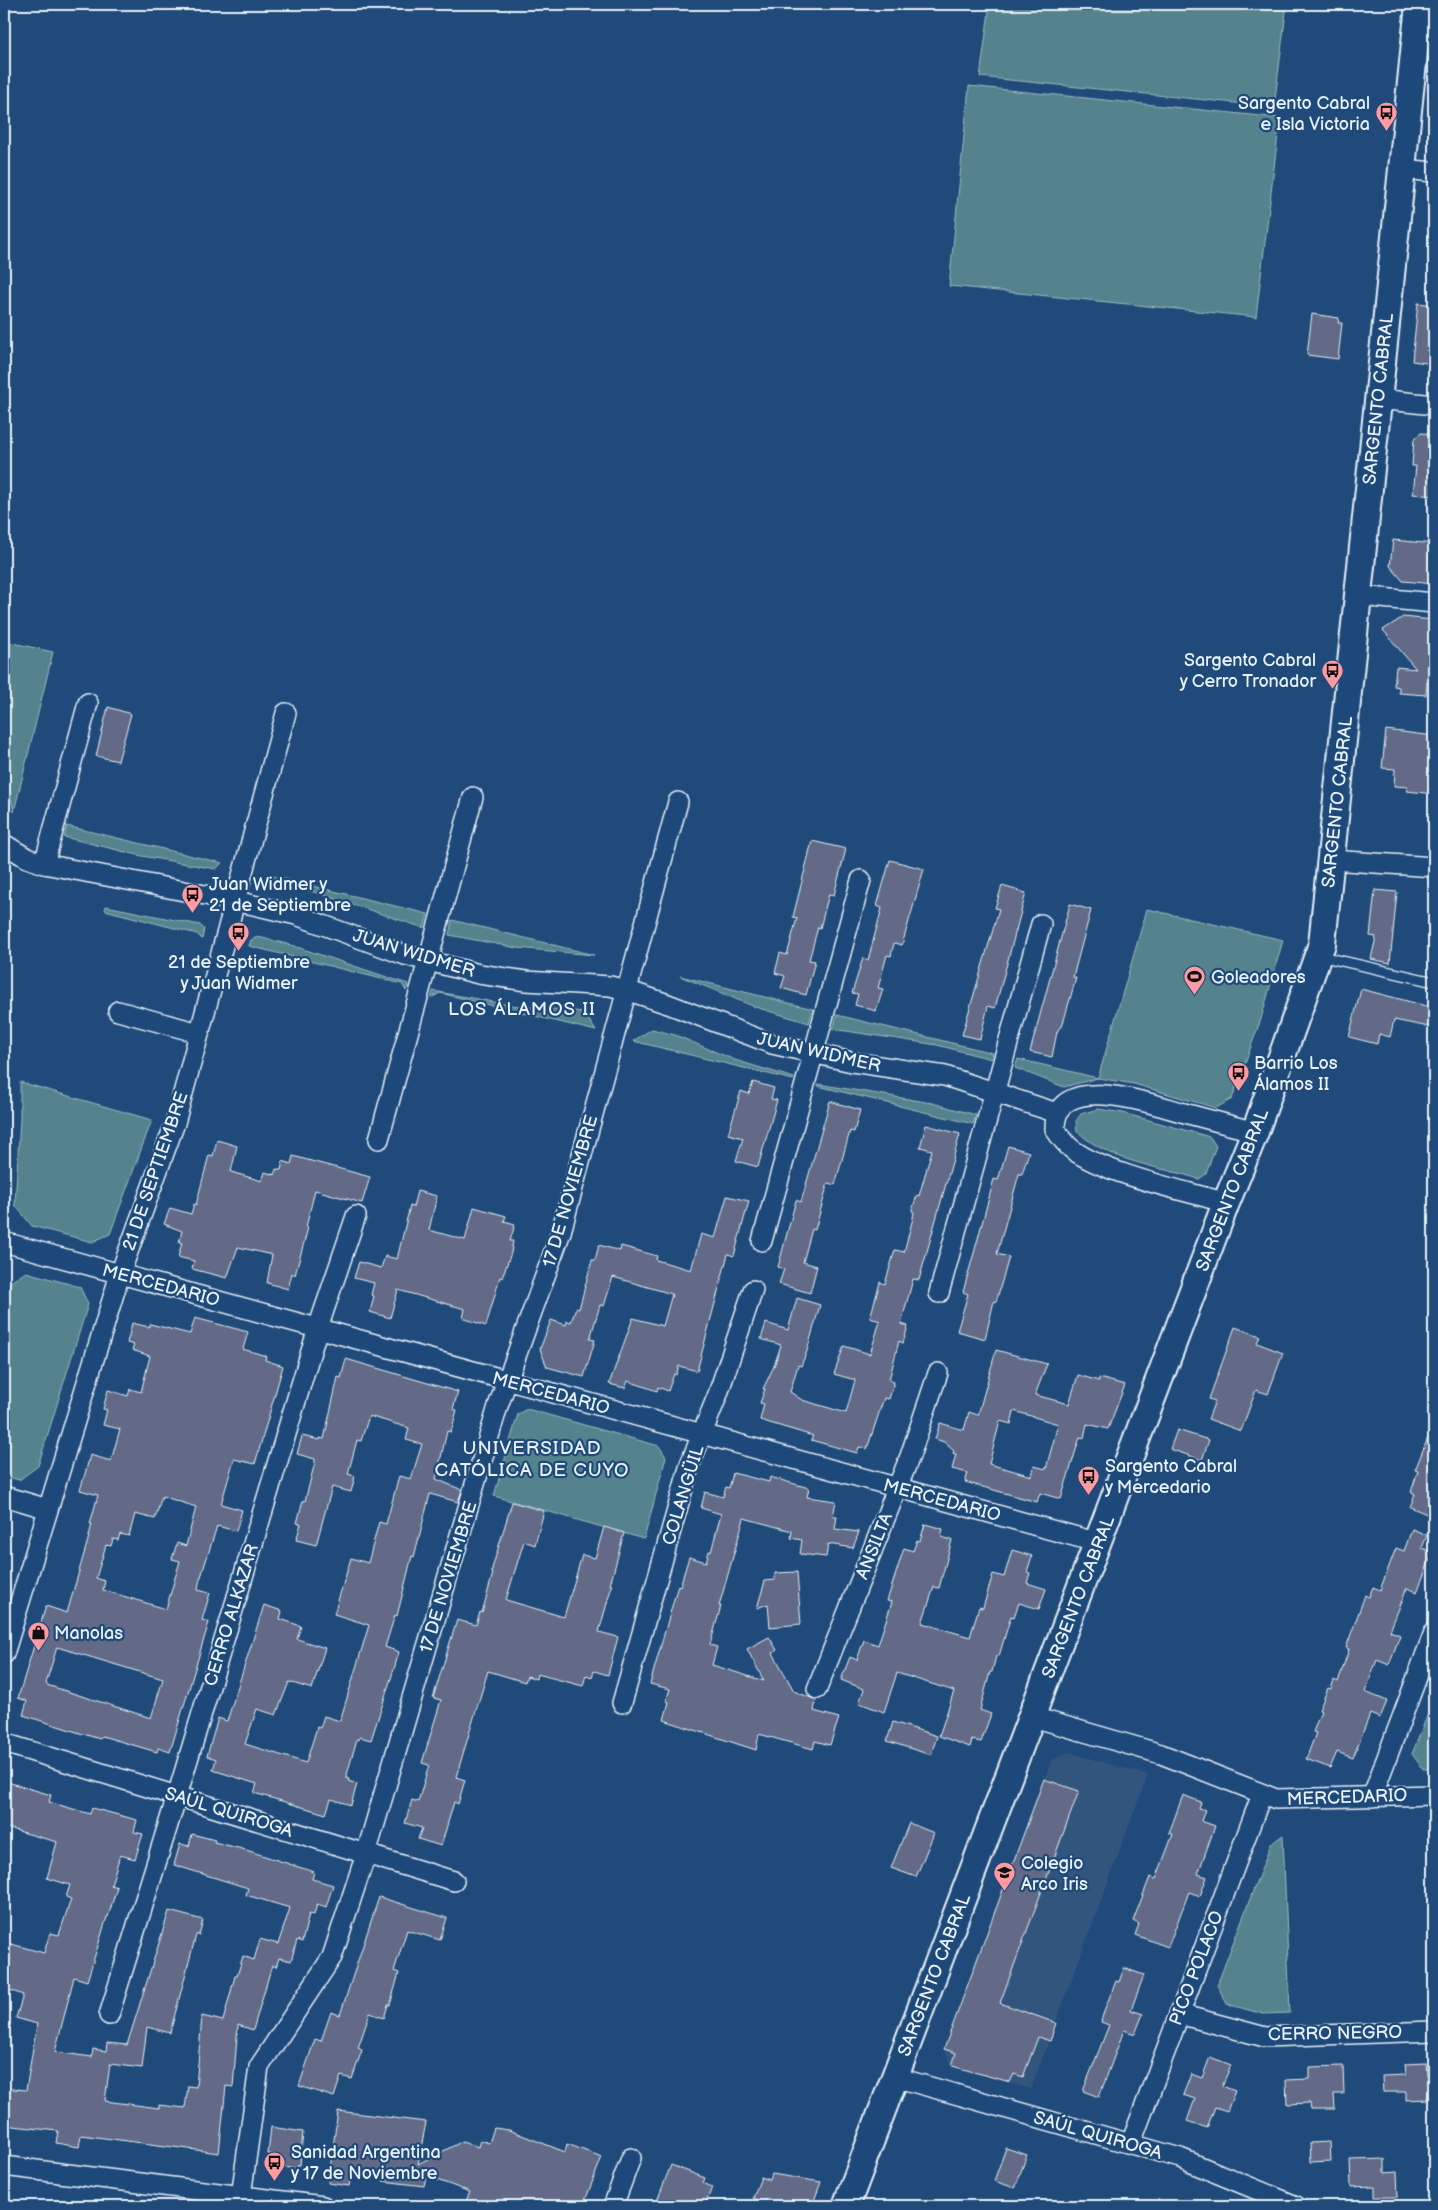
<svg xmlns="http://www.w3.org/2000/svg" width="1438" height="2210" font-family="'Balsamiq Sans',sans-serif">
	<rect width="100%" height="100%" fill="#1f4a7a"/>
	<filter id="ink" filterUnits="userSpaceOnUse"><feTurbulence type="fractalNoise" baseFrequency=".02" numOctaves="2"/><feDisplacementMap in="SourceGraphic" scale="10" xChannelSelector="R" yChannelSelector="G"/><feConvolveMatrix kernelMatrix="1 2 1 2 8 2 1 2 1" color-interpolation-filters="sRGB"/></filter>
	<g filter="url(#ink)">
		<path fill="#33547e" d="M1068 1752 1148 1775 1031 2089 952 2066 944 2049 1051 1761Z"/>
		<g fill="#54838d" stroke="#9ebac2">
			<path d="M990 4H1287L1274 107 980 77Z"/>
			<path d="M969 86 1280 118 1256 317 949 286Z"/>
			<path d="M4 641 53 652 14 812 4 769Z"/>
			<path d="M67 826 222 863 216 869 142 856 64 837Z"/>
			<path d="M268 875 428 914 424 928 321 894 273 881Z"/>
			<path d="M106 906 200 925 204 929 202 939 197 934 105 910Z"/>
			<path d="M1147 909 1283 940 1261 1019 1232 1099 1216 1108 1134 1084 1098 1078 1064 1087 1015 1068 1018 1059 1098 1078Z"/>
			<path d="M452 920 594 955 517 948 449 935Z"/>
			<path d="M258 937 291 945 408 984 406 991 402 984 249 946 251 940Z"/>
			<path d="M680 976 813 1009 809 1023 755 1007Z"/>
			<path d="M433 991 510 1005 584 1012 596 1031 440 993 431 998Z"/>
			<path d="M837 1015 993 1053 991 1059 937 1045 833 1029Z"/>
			<path d="M652 1029 675 1035 735 1060 794 1078 793 1080 633 1041Z"/>
			<path d="M20 1082 152 1120 110 1234 92 1242 32 1226 15 1205 20 1119Z"/>
			<path d="M818 1084 932 1103 976 1115 973 1124 818 1086Z"/>
			<path d="M1098 1109 1123 1113 1210 1137 1216 1146 1206 1174 1199 1179C1158 1166 1109 1162 1077 1131L1076 1121 1081 1114Z"/>
			<path d="M26 1272 80 1287 88 1304 38 1466 19 1480 4 1476V1332L9 1283Z"/>
			<path d="M527 1409 659 1446 666 1457 644 1539 494 1496 518 1414Z"/>
			<path d="M1434 1699V1769H1423L1412 1754Z"/>
			<path d="M1283 1835 1290 2013 1263 2014 1227 2004 1217 1985 1271 1844Z"/>
		</g>
		<g fill="#636b88" stroke="#e8f1f8" fill-rule="evenodd">
			<path d="M1418 303 1434 305V364L1412 361Z"/>
			<path d="M1312 314 1339 318 1338 323H1342L1338 359 1307 355Z"/>
			<path d="M1421 433 1434 434V496L1413 494 1416 466H1412L1414 439Z"/>
			<path d="M1393 540 1434 544V584L1403 581 1390 566Z"/>
			<path d="M1403 617 1433 620 1431 639 1434 640V649L1431 687 1427 682 1426 695 1399 693V687L1394 686 1396 667 1416 669 1383 630Z"/>
			<path d="M108 707 131 714 118 761 96 756Z"/>
			<path d="M1386 730 1434 736V794L1407 791 1408 787 1394 786 1395 769 1382 768Z"/>
			<path d="M812 841 846 849 834 895 829 894 820 928 818 927 809 960 815 961 806 995 781 988 785 976 775 973 780 953 787 955 797 918 793 917Z"/>
			<path d="M890 860 924 869 902 945 894 943 891 956 887 955 878 988 883 989 876 1011 855 1005 858 994 852 993 863 958 868 960 882 908 877 906Z"/>
			<path d="M1002 886 1026 893 995 1008 988 1006 980 1039 962 1035 999 909 995 908Z"/>
			<path d="M1375 890 1397 892 1390 963 1371 959 1376 937 1370 936Z"/>
			<path d="M1070 904 1091 910 1073 977 1076 978 1062 1027H1060L1057 1032 1052 1057 1030 1052Z"/>
			<path d="M1361 989 1434 1008V1028L1394 1020 1390 1037 1379 1034 1377 1044 1349 1037Z"/>
			<path d="M753 1082 774 1088 771 1099 777 1100 758 1167 736 1161 743 1138 728 1134 741 1091 749 1094Z"/>
			<path d="M830 1101 860 1110 854 1132 850 1131 835 1185 828 1183 815 1230 812 1229 803 1262 817 1266 810 1293 779 1284 784 1269 778 1267 796 1200 801 1202Z"/>
			<path d="M926 1125 960 1134 919 1280 913 1279 901 1324 908 1326 903 1343 899 1341 889 1380 894 1382 889 1399 884 1398 867 1449 859 1447 857 1453 811 1440 813 1436 760 1420 764 1404 760 1403 765 1389H763L774 1366 781 1345 761 1339 766 1323 788 1330 797 1298 820 1305 807 1351 801 1366 798 1365 790 1392 802 1400 846 1413 855 1380 834 1374 844 1346 870 1354 880 1321 870 1318 880 1282 885 1284 895 1250 904 1252 913 1218 914 1212 912 1211 917 1195 919 1196 932 1150 920 1147Z"/>
			<path d="M217 1140 237 1146 231 1172 262 1181 265 1172 275 1175 276 1169 281 1170 283 1161 291 1164 293 1156 370 1177 362 1203 315 1190 306 1227 308 1228 295 1275 292 1273 288 1289 267 1283 272 1255 238 1247 227 1278 192 1269 194 1261 178 1257 182 1243 179 1242 182 1231 164 1224 170 1208 191 1214 194 1204 196 1205 209 1155 213 1156Z"/>
			<path d="M1008 1146 1029 1152 1022 1174H1019L997 1254 1009 1257 996 1302 994 1301 985 1339 957 1331 968 1294 963 1292 974 1253 994 1179 998 1180Z"/>
			<path d="M417 1191 437 1196 429 1230 465 1240 474 1207 506 1216 504 1221 515 1224 510 1241H513L511 1253 502 1278 500 1277 486 1326 463 1318 465 1309 398 1290 390 1318 370 1312 374 1296 371 1295 374 1283 354 1278 359 1262 381 1268 385 1256 397 1259 410 1206 413 1207Z"/>
			<path d="M727 1196 749 1201 734 1256 728 1254 697 1371 679 1366 676 1375 674 1374 668 1391 658 1387 657 1391 628 1381 625 1388 609 1384 633 1318 663 1326 672 1294 613 1277 604 1306 600 1305 590 1339 595 1340 584 1377 547 1367 540 1349 551 1320 566 1325 567 1321 571 1322 576 1308 579 1309 592 1260H595L599 1245 620 1251 621 1246 657 1256 656 1260 691 1270 701 1234 715 1238Z"/>
			<path d="M195 1318 248 1332 243 1349 266 1356 265 1360 283 1366 255 1464 234 1459 221 1504 242 1510 236 1531 217 1526 199 1583 198 1590 210 1593 202 1620 209 1622 170 1752 158 1748 157 1752 102 1736 100 1739 83 1734 23 1715 27 1701 18 1698 46 1606 67 1613 88 1540 92 1524H90L98 1495 80 1490 85 1474 90 1455 111 1461 120 1429 103 1425 107 1410 103 1409 108 1390 128 1396 130 1389 141 1392 150 1356 132 1350 134 1345 127 1343 132 1323 149 1327 150 1324 190 1334ZM162 1496 196 1507 186 1546 177 1543 172 1559 180 1561 166 1609 103 1590 105 1581 96 1578 106 1545 111 1546 113 1539 118 1540 120 1534 129 1536 135 1514 155 1519ZM57 1647 163 1679 151 1718 47 1685 46 1683Z"/>
			<path d="M1235 1327 1260 1336 1257 1343 1283 1353 1268 1394 1256 1390 1241 1431 1208 1419 1215 1401 1209 1399Z"/>
			<path d="M996 1350 1047 1364 1035 1395 1069 1404 1078 1375 1099 1381V1378L1125 1385 1108 1429 1087 1424 1084 1438 1080 1437 1061 1499 1040 1493 1037 1502 965 1482 968 1473 952 1469 956 1454H953L954 1451 944 1442 935 1439 940 1423 964 1430 969 1412 978 1415ZM1014 1411 1058 1424 1046 1469 1034 1466 1032 1476 989 1464 1000 1421 1011 1424Z"/>
			<path d="M346 1359 458 1392 453 1409 457 1410 451 1432 447 1431 436 1479 462 1490 458 1502 430 1494 414 1557 412 1556 397 1616 395 1615 385 1647 399 1652 394 1669 371 1740 360 1737 359 1740 357 1739 346 1778 349 1779 348 1781 357 1784 351 1805 331 1799 326 1814 254 1793 257 1784 213 1770 216 1759 207 1756 218 1718 227 1721 264 1605 282 1611 280 1619 301 1626 297 1639 325 1648 312 1689 289 1682 276 1715 257 1709 245 1744 306 1763 317 1727 320 1728 324 1716 340 1721 369 1625 334 1614 351 1558 368 1563 379 1522 386 1524 399 1476 411 1479 422 1444 406 1440 409 1428 369 1416 361 1441 357 1440 348 1474 355 1476 351 1492 332 1487 316 1545 296 1540 301 1524 297 1523 303 1500 305 1501 315 1462V1459L297 1454 302 1436 320 1440V1438L324 1439 338 1377 341 1378Z"/>
			<path d="M1433 1425H1434V1517L1410 1507 1415 1494 1411 1492 1418 1471 1415 1470Z"/>
			<path d="M1177 1430 1209 1440 1202 1460 1170 1449Z"/>
			<path d="M733 1473 769 1482 770 1477 809 1488 807 1497 836 1501 833 1516H837L835 1529 859 1532 853 1548 828 1544 826 1557 800 1554 802 1540 791 1538 792 1531 744 1518 719 1606H721L710 1645 717 1647 712 1665 764 1681 747 1649 769 1637 777 1650 773 1653 794 1691 816 1700 814 1711 839 1718 830 1745 815 1741 813 1749 759 1734 756 1750 664 1720 669 1702 666 1701 670 1689 650 1684 678 1585 680 1586 689 1557 706 1562 709 1551 711 1552 721 1514 701 1508 705 1492 723 1497 726 1487 729 1488Z"/>
			<path d="M512 1502 544 1511 535 1545 524 1541 506 1600 564 1617 582 1555 595 1558 604 1527 624 1533 610 1585H612L599 1632 618 1637 608 1675 594 1671 592 1677 586 1675 583 1686 537 1674 536 1679 527 1676 525 1682 488 1671 456 1777 465 1780 458 1804 454 1802 441 1846 418 1839 422 1828 405 1823 412 1800 418 1802 429 1765 422 1763 441 1700 433 1698 457 1620 476 1625 480 1612 482 1613 493 1573 491 1572Z"/>
			<path d="M925 1524 943 1529 941 1537 952 1540 939 1588 934 1587 922 1623 970 1637 979 1607 983 1608 993 1574 1004 1577 1012 1550 1032 1556 1027 1572 1030 1573 1027 1583 1046 1589 1039 1609 1019 1603 1014 1617 1011 1616 999 1656H996L992 1672H990L980 1710 991 1714 981 1742 972 1740 970 1747 939 1736 954 1691 897 1673 884 1712 859 1703 864 1689 841 1680 850 1657 857 1660 864 1640 878 1645 892 1602 887 1601 904 1548 913 1551 917 1540 920 1541Z"/>
			<path d="M1412 1529 1427 1535 1422 1548 1433 1552 1417 1592 1407 1588 1390 1631 1400 1635 1389 1665 1377 1660 1365 1692 1387 1701 1380 1718 1370 1714 1353 1758 1337 1752 1330 1768 1306 1759 1316 1733 1313 1732 1321 1711 1319 1710 1328 1688 1331 1689 1334 1680 1338 1682 1349 1649 1346 1648 1365 1595 1369 1597 1373 1587 1380 1590 1396 1548 1404 1551Z"/>
			<path d="M797 1572 801 1624 770 1627 768 1604 757 1608 765 1581 775 1580V1573Z"/>
			<path d="M893 1722 937 1736 931 1755 887 1741Z"/>
			<path d="M1044 1779 1079 1791 1000 2003 1056 2023 1050 2041 1038 2037 1023 2077 1014 2074 1010 2082 952 2066 956 2053 944 2049Z"/>
			<path d="M4 1781 51 1795 49 1802 90 1814 92 1808 137 1820 134 1832 143 1834 135 1859 120 1855 111 1885 117 1887 108 1917H107L87 1981 74 1977 55 2052 92 2057 93 2049 106 2051 107 2043 127 2045 169 1911 203 1920 199 1935H196L170 2033 147 2027 142 2068 110 2064 105 2101 159 2108V2105L185 2108 188 2086 196 2087 202 2016 223 2021 235 1976H237L243 1956 254 1960 260 1939 278 1944 290 1908 246 1895 248 1888 174 1865 180 1844 189 1846 192 1834 215 1840 214 1842 246 1850 314 1872 312 1879 333 1885 326 1907 317 1904 314 1915 309 1914 302 1942 297 1940 291 1961 279 1958 276 1967 272 1965 253 2030 238 2025 233 2087 226 2086 219 2153 81 2135 79 2147 56 2143 58 2131 4 2125V2088L26 2090 37 2024 16 2018 23 1995 4 1988V1942L44 1953 50 1933 59 1935 71 1899 66 1897 70 1885 47 1878 57 1842 4 1827Z"/>
			<path d="M1183 1795 1201 1802 1199 1808 1205 1810 1201 1821 1215 1826 1198 1874 1207 1877 1200 1896 1189 1892 1168 1947 1135 1935 1139 1924 1133 1921 1150 1877 1156 1879 1173 1834 1169 1833Z"/>
			<path d="M909 1823 934 1833 916 1877 891 1868Z"/>
			<path d="M379 1897 447 1918 440 1940 407 1930 394 1971 399 1973 390 2005H388L384 2018 370 2013 358 2048 362 2050 352 2079 341 2076 334 2097 299 2086 315 2039 321 2041 331 2012 340 2015Z"/>
			<path d="M1124 1968 1144 1975 1131 2010 1143 2014 1135 2034 1124 2030 1099 2097 1083 2091 1109 2025 1101 2022 1104 2011 1116 1981 1119 1982Z"/>
			<path d="M1210 2057 1231 2065 1222 2086 1235 2091 1227 2111 1215 2107 1207 2128 1187 2121 1195 2099 1183 2095 1191 2074 1202 2078Z"/>
			<path d="M1426 2063 1427 2075H1434V2096H1428V2099L1406 2100V2092H1383L1382 2076 1406 2075 1405 2064Z"/>
			<path d="M1343 2066 1344 2094H1334L1335 2109H1311L1310 2103 1287 2104 1286 2080 1309 2079V2067Z"/>
			<path d="M338 2111 426 2122 418 2164 463 2141 478 2147 480 2140 489 2143 494 2128 509 2130 565 2152 567 2144 602 2157 583 2206H464L470 2192 426 2176 424 2186 383 2181 392 2177 361 2173V2175L351 2174 349 2186 328 2183Z"/>
			<path d="M271 2127 303 2132 300 2165H298L297 2169 274 2166 276 2155 268 2154Z"/>
			<path d="M1330 2142 1331 2161 1311 2162 1310 2143Z"/>
			<path d="M1006 2148 1027 2155 1015 2188 994 2181Z"/>
			<path d="M1385 2159V2173L1397 2172 1398 2197H1375V2186L1351 2187 1350 2160Z"/>
			<path d="M671 2165 705 2178 703 2183 712 2187 705 2206H655Z"/>
			<path d="M772 2174 821 2182 812 2206H756L758 2200 753 2198 761 2177 770 2180Z"/>
		</g>
		<g fill="none" stroke-linecap="round" stroke-linejoin="round">
			<defs>
				<path id="lane" d="M1320 956 1434 982"/>
				<g id="street">
					<path d="M1402 169 1434 172"/>
					<path d="M1378 399 1434 405"/>
					<path d="M1359 596 1434 603"/>
					<path d="M4 844 27 858 44 864 236 901 296 915 405 955 479 974 526 981 610 986 626 990 668 1004 772 1044 852 1062 945 1076 1057 1113"/>
					<path d="M1331 860 1434 867"/>
					<path d="M44 864 88 703"/>
					<path d="M118 1011 199 1033"/>
					<path d="M379 1139 473 797"/>
					<path d="M1226 1203C1183 1190 1108 1175 1073 1150 1065 1144 1060 1137 1055 1129 1054 1070 1150 1103 1181 1112 1206 1119 1231 1125 1255 1132"/>
					<path d="M762 1241 861 880"/>
					<path d="M4 1242 1099 1543"/>
					<path d="M939 1293 1041 924"/>
					<path d="M4 1496 48 1509"/>
					<path d="M4 1654 120 1274 175 1123 286 713"/>
					<path d="M817 1689 910 1456 938 1373"/>
					<path d="M622 1703 690 1464 718 1394 753 1290"/>
					<path d="M1033 1717 1161 1754 1276 1799 1434 1795"/>
					<path d="M4 1743 454 1881"/>
					<path d="M1372 1797 1434 1632"/>
					<path d="M1179 2014 1265 2037 1434 2031"/>
					<path d="M109 2015 177 1796 318 1328 356 1216"/>
					<path d="M895 2077 1180 2158 1296 2206"/>
					<path d="M1131 2143 1262 1794"/>
					<path d="M4 2166 323 2206"/>
					<path d="M241 2196 259 2067 332 1957 366 1854 498 1406 561 1232 678 802"/>
					<path d="M613 2206 631 2158"/>
				</g>
				<path id="secondary" d="M846 2206 1226 1203 1255 1132 1322 944 1419 4"/>
			</defs>
			<use href="#lane" stroke="#e8f1f8" stroke-width="12"/>
			<use href="#street" stroke="#e8f1f8" stroke-width="22"/>
			<use href="#secondary" stroke="#e8f1f8" stroke-width="30"/>
			<use href="#lane" stroke="#1f4a7a" stroke-width="9"/>
			<use href="#street" stroke="#1f4a7a" stroke-width="19"/>
			<use href="#secondary" stroke="#1f4a7a" stroke-width="26"/>
		</g>
	</g>
	<defs>
		<symbol id="bus-pin" viewBox="-11 -11 22 30"><path d="M0 17L-7.5 6A9.5 9.5 0 1 1 7.5 6Z" fill="#ff9aa2" stroke="#1f4a7a"/><path d="M-5-6H5V4H4V6H2V4H-2V6H-4V4H-5ZM-3.5-4V0h7V-4ZM-3.5 1.2v1.5H-2V1.2ZM2 1.2v1.5H3.5V1.2Z" fill="#111"/></symbol>
		<symbol id="stadium-pin" viewBox="-11 -11 22 30"><path d="M0 17L-7.5 6A9.5 9.5 0 1 1 7.5 6Z" fill="#ff9aa2" stroke="#1f4a7a"/><path d="M0-5a6.5 5 0 1 0 0 10a6.5 5 0 1 0 0-10ZM-3.5-1.8h7v3.6h-7Z" fill="#111"/></symbol>
		<symbol id="shop-pin" viewBox="-11 -11 22 30"><path d="M0 17L-7.5 6A9.5 9.5 0 1 1 7.5 6Z" fill="#ff9aa2" stroke="#1f4a7a"/><path d="M-5-2.5h2.3a2.7 3.5 0 0 1 5.4 0H5L5.5 6h-11ZM-1.5-2.5h3a1.5 2.3 0 0 0-3 0Z" fill="#111"/></symbol>
		<symbol id="school-pin" viewBox="-11 -11 22 30"><path d="M0 17L-7.5 6A9.5 9.5 0 1 1 7.5 6Z" fill="#ff9aa2" stroke="#1f4a7a"/><path d="M0-5L7-2L0 1L-7-2ZM-4 1L0 2.5L4 1V4Q0 6-4 4Z" fill="#111"/></symbol>
	</defs>
	<g fill-rule="evenodd">
		<use href="#bus-pin" x="1374" y="100" width="25" height="34"/>
		<use href="#bus-pin" x="1320" y="658" width="25" height="34"/>
		<use href="#bus-pin" x="180" y="882" width="25" height="34"/>
		<use href="#bus-pin" x="226" y="920" width="25" height="34"/>
		<use href="#stadium-pin" x="1182" y="964" width="25" height="34"/>
		<use href="#bus-pin" x="1226" y="1060" width="25" height="34"/>
		<use href="#bus-pin" x="1076" y="1464" width="25" height="34"/>
		<use href="#shop-pin" x="26" y="1620" width="25" height="34"/>
		<use href="#school-pin" x="992" y="1860" width="25" height="34"/>
		<use href="#bus-pin" x="262" y="2150" width="25" height="34"/>
	</g>
	<g text-anchor="middle" stroke-width="4.5" stroke-linejoin="round" paint-order="stroke">
		<g font-size="18" fill="#e8f1f8" stroke="#1f4a7a" text-anchor="start">
			<text x="1370" y="109" text-anchor="end">Sargento Cabral<tspan x="1370" dy="21">e Isla Victoria</tspan></text>
			<text x="1316" y="666" text-anchor="end">Sargento Cabral<tspan x="1316" dy="21">y Cerro Tronador</tspan></text>
			<text x="209" y="890">Juan Widmer y<tspan x="209" dy="21">21 de Septiembre</tspan></text>
			<text x="239" y="968" text-anchor="middle">21 de Septiembre<tspan x="239" dy="21">y Juan Widmer</tspan></text>
			<text x="1211" y="983">Goleadores</text>
			<text x="1254" y="1069">Barrio Los<tspan x="1254" dy="21">Álamos II</tspan></text>
			<text x="1105" y="1472">Sargento Cabral<tspan x="1105" dy="21">y Mercedario</tspan></text>
			<text x="54" y="1639">Manolas</text>
			<text x="1021" y="1869">Colegio<tspan x="1021" dy="21">Arco Iris</tspan></text>
			<text x="291" y="2158">Sanidad Argentina<tspan x="291" dy="21">y 17 de Noviembre</tspan></text>
		</g>
		<g font-size="18" fill="#e8f1f8" stroke="#1f4a7a">
			<text transform="translate(1378 399) rotate(-84)" y="6">SARGENTO CABRAL</text>
			<text transform="translate(1337 802) rotate(-84)" y="6">SARGENTO CABRAL</text>
			<text transform="translate(414 953) rotate(17)" y="6">JUAN WIDMER</text>
			<text transform="translate(819 1052) rotate(13)" y="6">JUAN WIDMER</text>
			<text transform="translate(155 1171) rotate(-71)" y="6">21 DE SEPTIEMBRE</text>
			<text transform="translate(1232 1190) rotate(-69)" y="6">SARGENTO CABRAL</text>
			<text transform="translate(570 1191) rotate(-74)" y="6">17 DE NOVIEMBRE</text>
			<text transform="translate(161 1285) rotate(15)" y="6">MERCEDARIO</text>
			<text transform="translate(551 1393) rotate(15)" y="6">MERCEDARIO</text>
			<text transform="translate(683 1495) rotate(-73)" y="6">COLANGÜIL</text>
			<text transform="translate(942 1500) rotate(15)" y="6">MERCEDARIO</text>
			<text transform="translate(874 1546) rotate(-68)" y="6">ANSILTA</text>
			<text transform="translate(448 1577) rotate(-73)" y="6">17 DE NOVIEMBRE</text>
			<text transform="translate(1078 1597) rotate(-69)" y="6">SARGENTO CABRAL</text>
			<text transform="translate(231 1615) rotate(-73)" y="6">CERRO ALKAZAR</text>
			<text transform="translate(1347 1797) rotate(-2)" y="6">MERCEDARIO</text>
			<text transform="translate(229 1812) rotate(17)" y="6">SAÚL QUIROGA</text>
			<text transform="translate(1196 1968) rotate(-69)" y="6">PICO POLACO</text>
			<text transform="translate(934 1975) rotate(-69)" y="6">SARGENTO CABRAL</text>
			<text transform="translate(1335 2033) rotate(-1)" y="6">CERRO NEGRO</text>
			<text transform="translate(1098 2135) rotate(16)" y="6">SAÚL QUIROGA</text>
		</g>
		<g font-size="19" letter-spacing="1" fill="#e8f1f8" stroke="#1f4a7a">
			<text x="522" y="1015">LOS ÁLAMOS II</text>
			<text x="532" y="1454">UNIVERSIDAD<tspan x="532" dy="22">CATÓLICA DE CUYO</tspan></text>
		</g>
	</g>
	<rect width="1438" height="2210" fill="none" stroke="#1f4a7a" stroke-width="20"/>
	<rect x="10" y="10" width="1418" height="2190" fill="none" stroke="#e8f1f8" stroke-width="2" filter="url(#ink)"/>
</svg>
